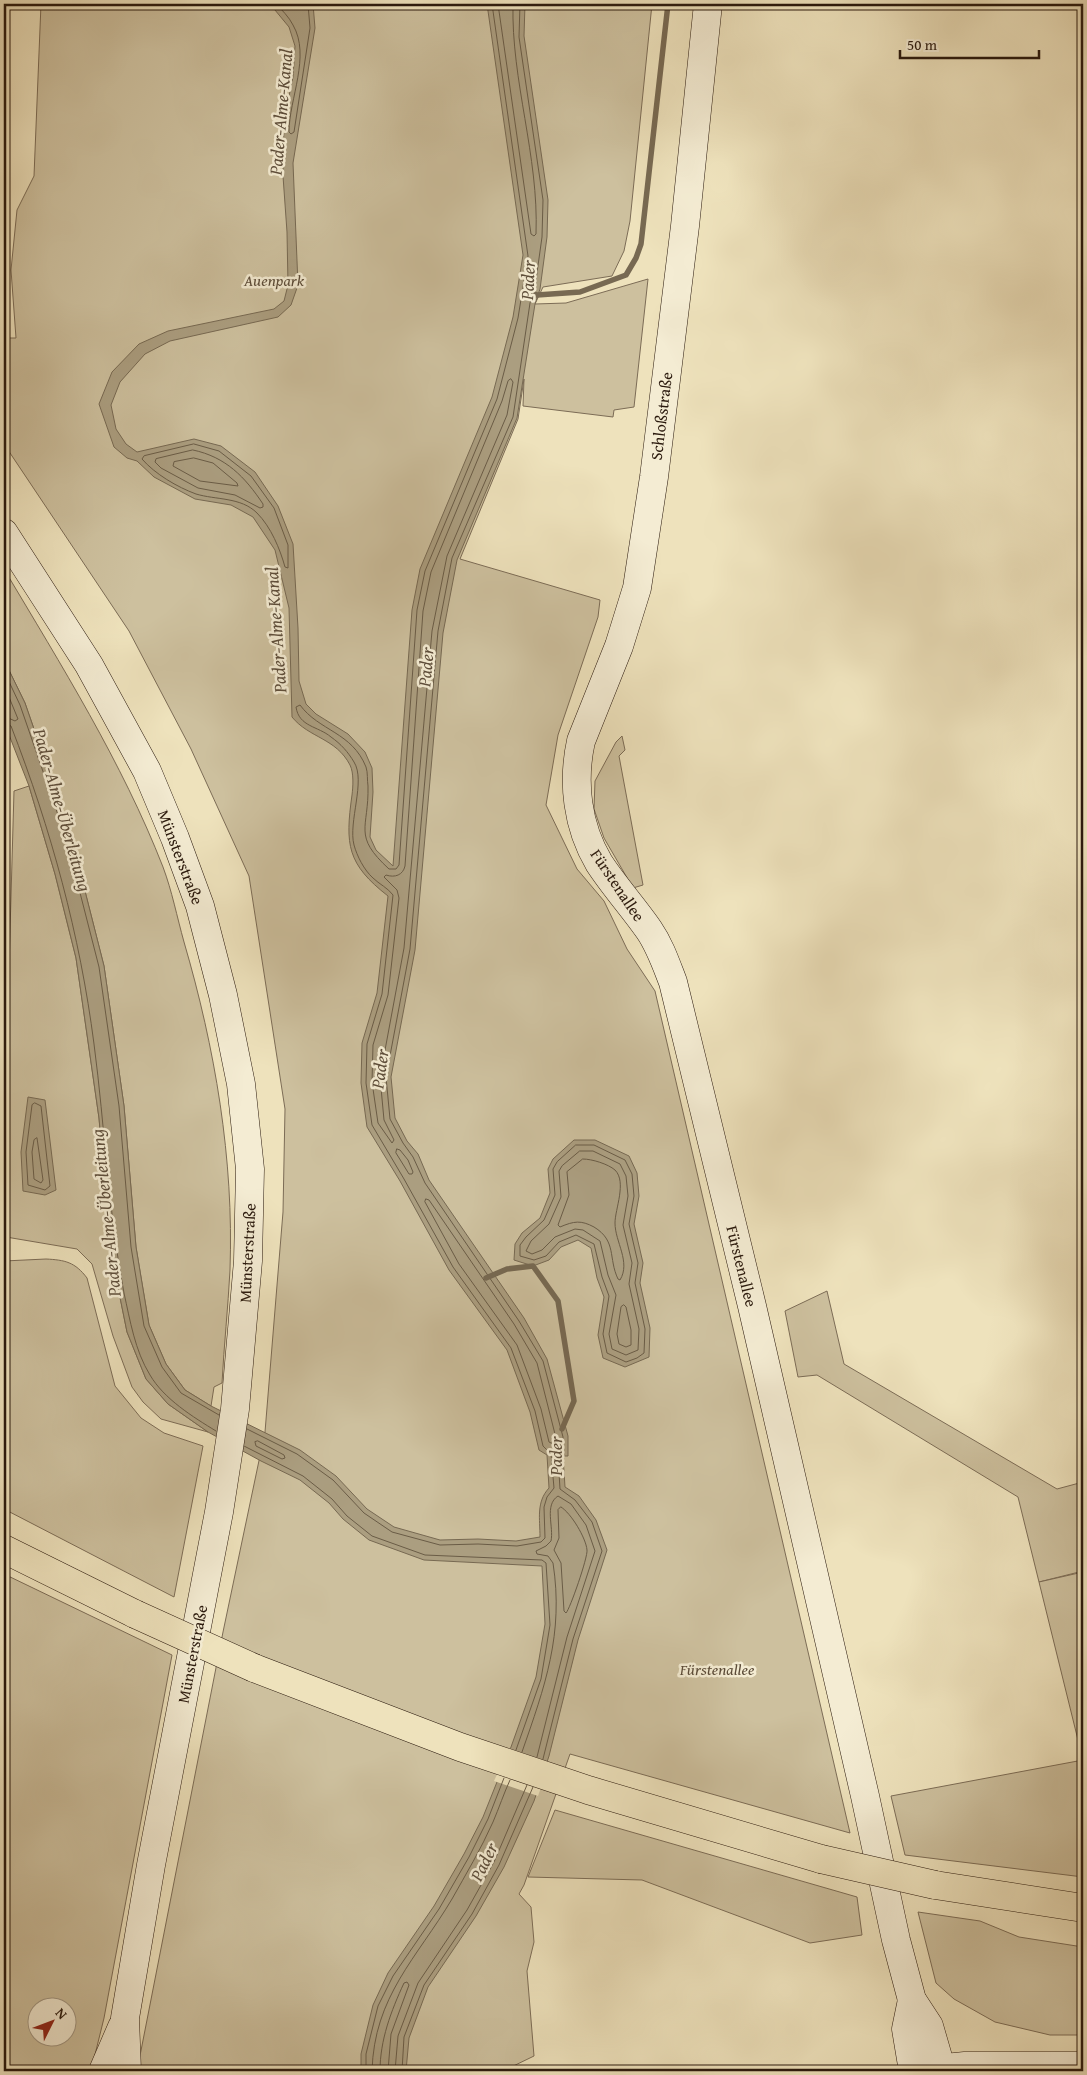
<svg xmlns="http://www.w3.org/2000/svg" width="1087" height="2075" font-family="'Gentium Book Plus',serif">
	<rect width="100%" height="100%" fill="#eee2bc"/>
	<filter id="stains"><feTurbulence type="fractalNoise" baseFrequency=".004" numOctaves="4"/><feColorMatrix values="0 0 0 0 .2 0 0 0 0 .09 0 0 0 0 .02 0 0 0 .5 -.17"/></filter>
	<radialGradient id="worn" r=".72"><stop offset=".6" stop-color="#630" stop-opacity="0"/><stop offset="1" stop-color="#630" stop-opacity=".3"/></radialGradient>
	<g fill="#cdc09e" stroke="#7c6c56" fill-rule="evenodd">
		<path d="M41 4H652L630 221 624 251 612 276 543 287 535 304 566 303 648 279 634 407 614 410 613 417 523 406 524 379 518 419 460 559 600 600 598 617 558 735 546 805 577 869 604 901 627 949 655 991 850 1833 570 1754 524 1885 519 1894 531 1907 534 1942 527 1971 534 2056 503 2071H137L223 1632 265 1432 283 1212 285 1109 249 876 191 749 129 631 4 444V338H16L11 270 17 210 34 176Z"/>
		<path d="M4 569C61 665 122 762 163 867 172 891 177 917 184 942 215 1048 234 1159 230 1270 228 1308 224 1345 222 1383L214 1387 211 1406 185 1390 166 1364 149 1325 136 1247 124 1106 104 966 71 836 25 703 4 660Z"/>
		<path d="M622 736 625 750 619 756 643 885 633 888 604 838 594 809 595 781 616 742Z"/>
		<path d="M29 786 55 874 76 958 99 1118 110 1248 127 1332 146 1379 168 1404 208 1432 161 1419 143 1402 132 1387 113 1336 92 1264 77 1249 6 1237 4 1232V1143L14 791Z"/>
		<path d="M46 1259C65 1260 75 1262 87 1278L115 1386 141 1418 164 1433 203 1446 174 1597 4 1509V1261Z"/>
		<path d="M827 1291 844 1364 1057 1489 1083 1482V1571L1039 1582 1018 1497 817 1375 798 1377 785 1311Z"/>
		<path d="M1083 1572V1738L1078 1740 1039 1582Z"/>
		<path d="M4 1574 172 1655 104 2018 91 2071H4ZM38 2008H68V2038H38Z"/>
		<path d="M1083 1760V1877L905 1855 891 1796Z"/>
		<path d="M555 1810 857 1897 862 1935 810 1943 642 1880 528 1877Z"/>
		<path d="M918 1912 980 1921 1019 1937 1083 1947V2035H1050L995 2022 954 1999 936 1983Z"/>
	</g>
	<g fill="#ab9e80" stroke="#776952">
		<path d="M270 4H313L315 28 293 163 298 285 291 305 278 317 170 341 145 354 120 382 111 405 116 429 126 444 137 452 194 439 221 446 255 472 278 506 293 544 298 628 299 681 306 704 316 714 348 734 365 752 372 768 373 792 370 837 376 850 393 866 412 610 420 569 492 397 513 317 523 255 487 4H525L524 36 548 200 547 237 540 289 535 304 517 418 457 560 443 633 415 950 391 1077 395 1118 407 1141 418 1154 429 1180 524 1318 547 1359 568 1436V1456H563L565 1487 579 1496 596 1520 607 1550 578 1640 549 1756 534 1801 504 1867 476 1916 428 1987 409 2038 406 2071H361V2054L373 2005 388 1973 434 1906 464 1854 483 1817 511 1747 536 1677 545 1624 542 1566 424 1560 369 1540 343 1519 329 1503 300 1480 261 1461 208 1432 168 1404 146 1379 127 1332 110 1248 99 1118 76 958 55 874 29 786 4 722V660L25 703 71 836 104 966 124 1106 136 1247 149 1325 166 1364 185 1390 211 1406 300 1450 336 1476 367 1509 394 1527 440 1540 478 1539 516 1541 540 1537C540 1519 536 1502 549 1488L547 1455 539 1450 530 1412 507 1350 449 1270 400 1181 367 1127 361 1083 362 1043 377 993 388 896C347 864 345 845 352 795 353 787 354 773 350 765 336 738 309 738 292 717L289 608 275 550 253 517 231 505 195 499 154 477 137 461 127 458 114 447 99 404 112 372 139 344 168 331 274 309 284 301 288 285 287 232 283 176 284 120 293 77 295 46 289 27Z"/>
		<path d="M28 1097 45 1100 56 1190 45 1195 23 1191 21 1152Z"/>
		<path d="M574 1140H595L629 1156 637 1173 639 1196 634 1224 643 1263 640 1283 650 1328 649 1357 625 1367 603 1358 598 1335 604 1297 597 1278 591 1248 578 1240 561 1247 549 1260 533 1266 514 1260 515 1244 522 1233 540 1218 550 1193 548 1169 553 1159Z"/>
	</g>
	<path fill="#eee2bc" d="M509 1748 550 1762 538 1796 494 1781Z"/>
	<g fill="none" stroke-linecap="round" stroke-linejoin="round">
		<g stroke="#6a5c46" stroke-width="1">
			<path d="M276 4C282 10 289 17 293 25 311 56 289 99 289 132L291 134 294 132 310 28 308 4"/>
			<path d="M498 4 531 234 534 236 536 234C539 156 511 81 513 4"/>
			<path d="M520 4 519 37 543 200 542 237 535 287 530 303 513 417 452 558 438 631 410 949 386 1077 390 1119 403 1143 413 1157 425 1183 519 1321 543 1361 563 1437V1450L558 1457 560 1489 575 1500 592 1522 602 1551 573 1639 543 1759"/>
			<path d="M511 379 513 382 507 415 447 556 432 631 404 948 380 1077 384 1120 394 1140 392 1143 378 1123 372 1082 373 1045 388 995 399 898 397 890 384 877 386 875C395 878 403 875 405 866L423 611 431 572 502 401 508 381Z"/>
			<path d="M194 444 219 451 251 476 274 508 288 545V568L285 567C280 549 271 527 257 513 241 497 216 500 196 494 177 487 155 474 142 459L144 456Z"/>
			<path d="M193 450C226 457 245 477 263 504V507L260 508 235 495 198 488 161 468 155 462 156 459Z"/>
			<path d="M194 458 213 463 237 483 238 486 200 481 173 466 174 462Z"/>
			<path d="M4 671 20 705 66 838 99 967 119 1106 131 1247 144 1326 162 1367 181 1393 219 1415"/>
			<path d="M4 685 18 719 15 721 4 716"/>
			<path d="M4 723 11 726C51 829 80 935 94 1044 105 1127 108 1211 124 1293 130 1320 135 1351 150 1375 164 1399 193 1417 216 1431"/>
			<path d="M35 1103 41 1106 50 1186 45 1190 28 1185 26 1152 32 1105Z"/>
			<path d="M37 1138 43 1180 41 1183 34 1179 32 1152 34 1140Z"/>
			<path d="M576 1145H594L625 1160 632 1174 634 1196 629 1224 638 1263 635 1283 645 1329 644 1353 637 1358 626 1362 607 1353 603 1334 609 1296 602 1277 594 1244 576 1235 559 1242 546 1256 534 1260 520 1256V1245L526 1237 544 1220 555 1195 553 1169 557 1162Z"/>
			<path d="M397 1149 400 1150 408 1160 413 1172 412 1174H409L396 1153Z"/>
			<path d="M580 1151H593L620 1164 626 1176 628 1196 623 1225 632 1263 629 1284 639 1329 638 1350 626 1355 612 1349 609 1334 616 1295 608 1275 600 1241 583 1230 575 1229 555 1237 542 1250 532 1254 526 1251 531 1241 549 1224 561 1197 559 1171 562 1166Z"/>
			<path d="M583 1159C592 1159 608 1164 615 1170 627 1182 615 1209 615 1223 615 1242 631 1262 620 1280L618 1279C608 1258 617 1241 594 1227 581 1220 574 1221 560 1227L558 1225 569 1195 567 1172Z"/>
			<path d="M426 1199 429 1200 514 1324 537 1363 556 1438 555 1445 549 1442 541 1409 517 1345 459 1264 425 1202Z"/>
			<path d="M624 1305 626 1307 631 1330V1345L626 1347 619 1344 617 1334 621 1307Z"/>
			<path d="M247 1429 297 1454 333 1480 364 1513 392 1532 440 1545 478 1544 517 1546 541 1542 545 1538 544 1507 547 1497 554 1488 551 1454 543 1446 535 1411 511 1348 453 1267 404 1179 372 1125 366 1083 367 1044 382 994 393 895C388 888 379 884 373 878 364 870 357 856 354 845 348 822 366 781 354 762 348 752 341 744 331 737 318 726 299 727 296 707L300 705C319 731 352 732 366 767 368 773 367 780 368 786 369 829 352 835 389 869H396L399 865 417 610 425 571 497 399 518 318 528 256 492 4"/>
			<path d="M258 1441 284 1455 285 1458 282 1459 256 1446 255 1442Z"/>
			<path d="M244 1446 303 1476 332 1499 347 1516 372 1536 425 1555 542 1560 546 1563 550 1625 541 1679 516 1750"/>
			<path d="M561 1507C571 1513 586 1538 587 1550 588 1557 570 1609 566 1613L564 1611 561 1563 554 1550 559 1538 558 1510Z"/>
			<path d="M522 1752C545 1686 564 1634 553 1563L548 1556 537 1554 536 1551 546 1546 551 1541C554 1527 544 1505 558 1496L571 1504 586 1525 595 1551 567 1637 537 1757"/>
			<path d="M366 2071V2054L378 2006 393 1976 439 1909 469 1857 488 1819 504 1778"/>
			<path d="M372 2071C374 1996 417 1958 452 1899 466 1874 481 1849 493 1822 499 1808 504 1793 510 1780"/>
			<path d="M380 2071C380 2040 391 2011 404 1983L407 1982 409 1985 391 2034 388 2071"/>
			<path d="M395 2071 398 2036 418 1983 467 1910 494 1862 527 1785"/>
			<path d="M402 2071 404 2037 424 1985 472 1914 499 1865 533 1787"/>
		</g>
		<g stroke="#776952" stroke-width="5.5">
			<path d="M532 293 537 295 580 292 626 275 636 258 641 244 668 4"/>
			<path d="M486 1278 507 1269 533 1266 558 1301 574 1401 562 1429"/>
		</g>
		<defs>
			<g id="secondary">
				<path d="M708 4 685 226 654 477 637 588 619 646 581 741C572 782 577 826 599 863 614 886 633 907 649 930 660 946 666 964 673 982L752 1306 865 1796 896 1940 912 2000 929 2026 942 2071"/>
				<path d="M4 533 89 665 147 771 175 838 200 906 223 995 241 1084 250 1169 248 1261 235 1409 219 1512 151 1865 125 2018 127 2071"/>
				<path d="M912 2000 906 2029 913 2071"/>
				<path d="M103 2071 122 2027"/>
				<path d="M915 2071 965 2066H1083"/>
			</g>
			<g id="highway">
				<path d="M4 1549 135 1614"/>
				<path d="M254 1668 460 1747 588 1790 821 1859"/>
				<path d="M935 1885 1083 1908"/>
			</g>
		</defs>
		<use href="#secondary" stroke="#2a190d" stroke-width="29"/>
		<use href="#highway" stroke="#2a190d" stroke-width="29"/>
		<use href="#secondary" stroke="#f4ecd3" stroke-width="28"/>
		<use href="#highway" stroke="#eee2bc" stroke-width="28"/>
		<defs>
			<g id="highway-bridge">
				<path d="M135 1614 254 1668"/>
				<path d="M821 1859 935 1885"/>
			</g>
		</defs>
		<use href="#highway-bridge" stroke="#2a190d" stroke-width="29" stroke-linecap="butt"/>
		<use href="#highway-bridge" stroke="#eee2bc" stroke-width="28"/>
	</g>
	<g text-anchor="middle" stroke-width="5" stroke-linejoin="round" paint-order="stroke">
		<g font-size="16" font-style="italic" fill="#5b4b38" stroke="#f4ecd3">
			<text x="274" y="286">Auenpark</text>
			<text x="717" y="1675">Fürstenallee</text>
		</g>
		<g font-size="16" fill="#2a190d" stroke="#f4ecd3">
			<text transform="translate(661 416) rotate(-83)" y="6">Schloßstraße</text>
			<text transform="translate(181 857) rotate(69)" y="6">Münsterstraße</text>
			<text transform="translate(618 885) rotate(56)" y="6">Fürstenallee</text>
			<text transform="translate(247 1253) rotate(-87)" y="6">Münsterstraße</text>
			<text transform="translate(742 1266) rotate(76)" y="6">Fürstenallee</text>
			<text transform="translate(192 1654) rotate(-79)" y="6">Münsterstraße</text>
		</g>
		<g font-size="18" font-style="italic" fill="#5e4e3b" stroke="#f4ecd3">
			<text transform="translate(281 112) rotate(-85)" y="6">Pader-Alme-Kanal</text>
			<text transform="translate(528 280) rotate(-87)" y="6">Pader</text>
			<text transform="translate(276 630) rotate(-94)" y="6">Pader-Alme-Kanal</text>
			<text transform="translate(426 667) rotate(-85)" y="6">Pader</text>
			<text transform="translate(62 810) rotate(74)" y="6">Pader-Alme-Überleitung</text>
			<text transform="translate(380 1069) rotate(-82)" y="6">Pader</text>
			<text transform="translate(106 1213) rotate(-96)" y="6">Pader-Alme-Überleitung</text>
			<text transform="translate(556 1456) rotate(-90)" y="6">Pader</text>
			<text transform="translate(484 1862) rotate(-64)" y="6">Pader</text>
		</g>
	</g>
	<rect width="1087" height="2075" fill="none" stroke="#eee2bc" stroke-width="20"/>
	<rect x="5" y="5" width="1077" height="2065" fill="none" stroke="#2a190d" stroke-width="2.5"/>
	<rect x="10" y="10" width="1067" height="2055" fill="none" stroke="#2a190d"/>
	<g transform="translate(52 2022) rotate(48)"><circle r="24" fill="#f4ecd3" stroke="#a39884"/>
	<path d="M0-4L9 19L0 12L-9 19Z" fill="#8f2418"/>
	<text y="-8" font-size="14" font-weight="bold" text-anchor="middle" fill="#2a190d">N</text>
	</g>
	<path d="M900 50v8h139v-8" fill="none" stroke="#2a190d" stroke-width="2.5"/>
	<text x="907" y="50" font-size="15" fill="#2a190d" stroke="#f4ecd3" stroke-width="4" paint-order="stroke">50 m</text>
	<rect width="100%" height="100%" filter="url(#stains)"/>
	<rect width="100%" height="100%" fill="url(#worn)"/>
</svg>
